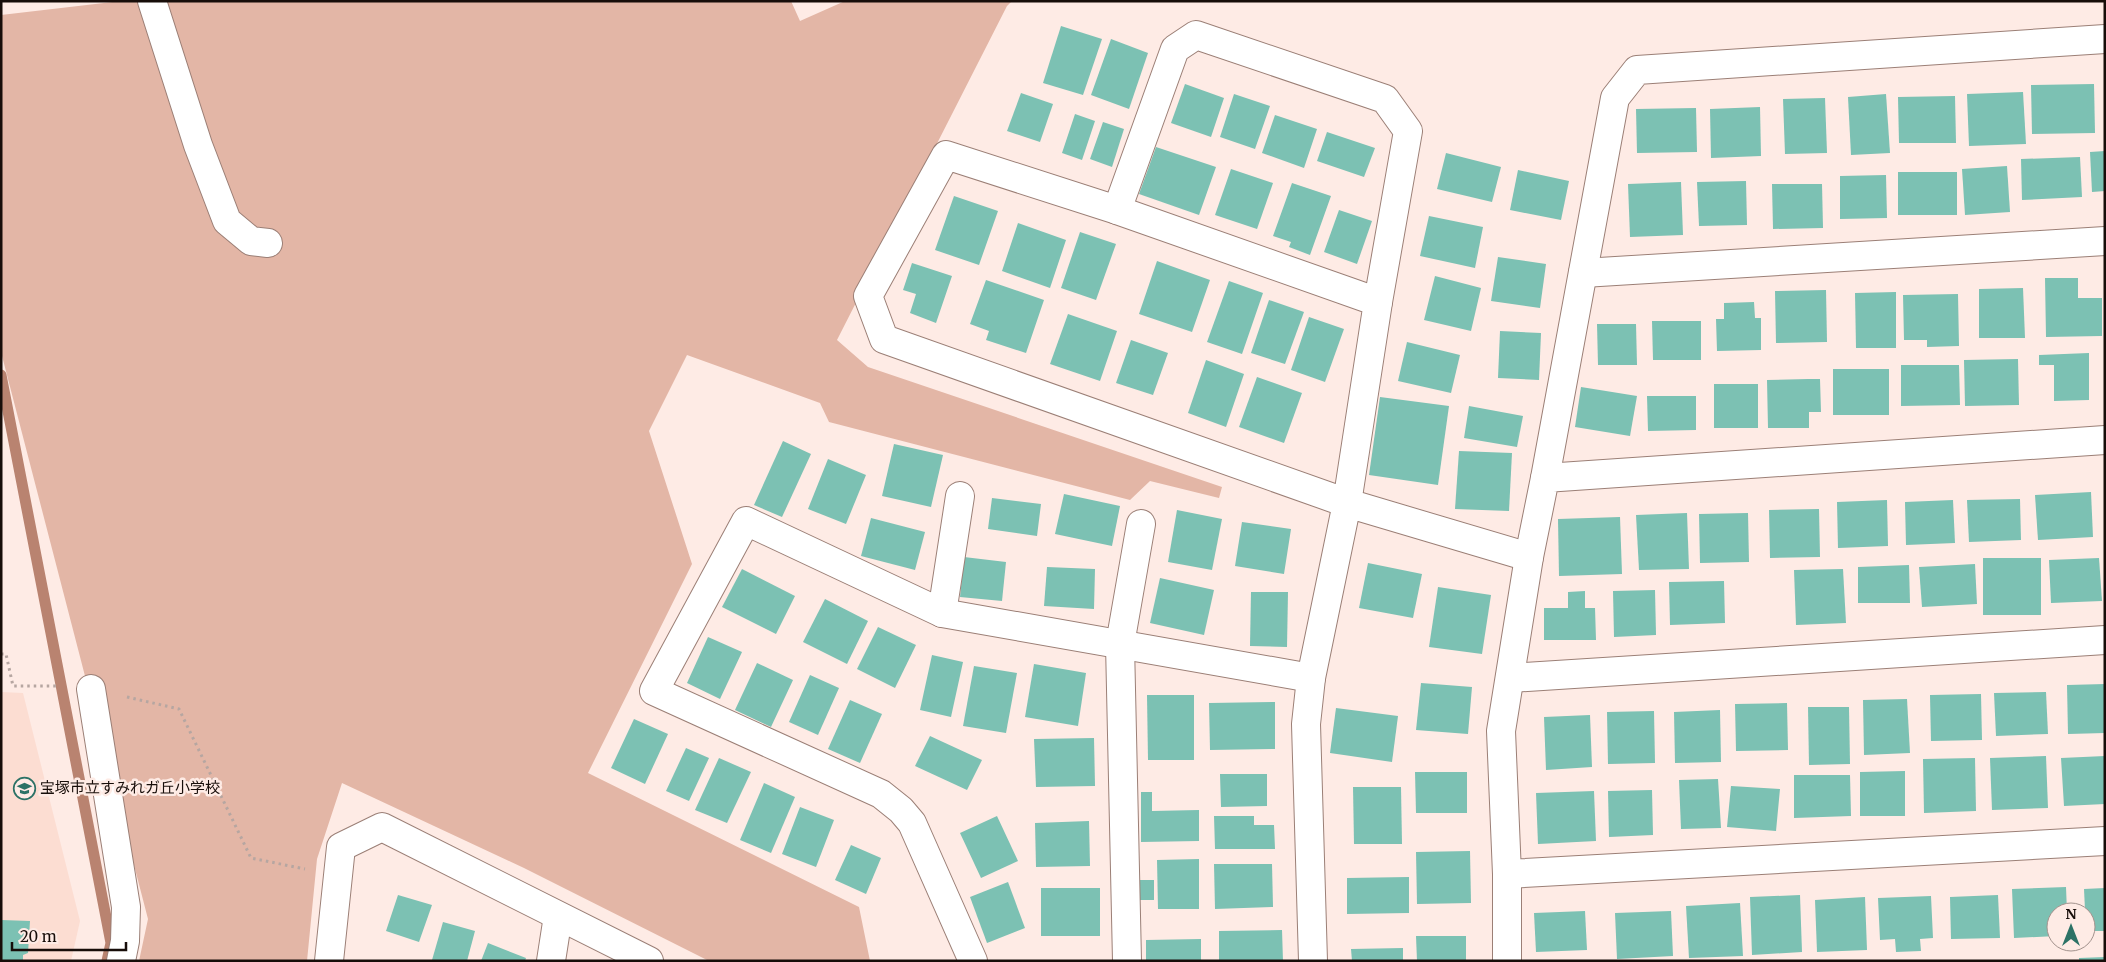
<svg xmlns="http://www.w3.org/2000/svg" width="2106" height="962" font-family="Merriweather,'Noto Sans JP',serif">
	<rect width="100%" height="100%" fill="#feebe5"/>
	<path fill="#fcddd2" d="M1 692 23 693 80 921 71 961H1Z"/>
	<path fill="#e3b6a6" d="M121 1H791L800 21 845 1H1012L1007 6 837 340 868 367 1222 487 1219 498 1150 481 1130 500 829 422 820 403 687 355 649 431 692 564 588 773 859 907 870 961H709L524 868 342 783 317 859 307 961H139L148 919 1 352V15Z"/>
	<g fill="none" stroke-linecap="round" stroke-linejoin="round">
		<path stroke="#b98370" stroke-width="11" d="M1 375 111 943 107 961"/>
	</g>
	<g fill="#7cc1b3">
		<path d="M1061 26 1102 39 1083 95 1043 83Z"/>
		<path d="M1111 39 1148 53 1129 109 1091 95Z"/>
		<path d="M1185 84 1224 98 1211 137 1171 123Z"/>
		<path d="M2094 84 2095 133 2032 134 2031 85Z"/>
		<path d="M2023 92 2026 144 1969 146 1967 94Z"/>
		<path d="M1021 93 1053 104 1040 142 1007 131Z"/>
		<path d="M1234 94 1270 106 1255 149 1220 137Z"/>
		<path d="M1886 94 1890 153 1851 155 1848 97Z"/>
		<path d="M1955 96 1956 143H1899L1898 97Z"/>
		<path d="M1825 98 1827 153 1785 154 1783 99Z"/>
		<path d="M1760 107 1761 156 1711 158 1710 109Z"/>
		<path d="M1696 108 1697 152 1637 153 1636 109Z"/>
		<path d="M1075 114 1095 121 1082 160 1062 153Z"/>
		<path d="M1275 115 1317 129 1304 168 1262 153Z"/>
		<path d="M1103 122 1124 129 1112 167 1090 159Z"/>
		<path d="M1327 132 1375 148 1364 177 1317 161Z"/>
		<path d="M1156 147 1216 167 1199 215 1139 194Z"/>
		<path d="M2105 151V191L2092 192 2090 152Z"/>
		<path d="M1446 153 1501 167 1492 202 1437 189Z"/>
		<path d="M2080 157 2082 197 2022 200 2021 159Z"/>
		<path d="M2007 166 2010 212 1965 215 1962 169Z"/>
		<path d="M1231 169 1273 183 1257 229 1215 215Z"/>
		<path d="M1518 170 1569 181 1561 220 1510 210Z"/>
		<rect x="1898" y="172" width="59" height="43"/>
		<path d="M1886 175 1887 218 1840 219V176Z"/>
		<path d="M1746 181 1747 225 1699 226 1697 182Z"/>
		<path d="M1681 182 1683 235 1630 237 1628 184Z"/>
		<path d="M1292 183 1331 196 1310 255 1289 247 1291 242 1273 236Z"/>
		<path d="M1772 184H1822L1823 228 1773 229Z"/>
		<path d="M954 196 998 211 979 265 935 250Z"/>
		<path d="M1339 210 1372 221 1357 264 1324 252Z"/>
		<path d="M1429 216 1483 227 1475 268 1420 256Z"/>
		<path d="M1018 223 1066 240 1050 288 1002 271Z"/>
		<path d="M1080 232 1116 244 1096 300 1061 288Z"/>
		<path d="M1498 257 1546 264 1540 308 1491 301Z"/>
		<path d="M1157 261 1210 280 1192 332 1139 314Z"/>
		<path d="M912 263 952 276 936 323 910 313 916 294 903 290Z"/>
		<path d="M1435 276 1481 288 1471 331 1424 320Z"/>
		<path d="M2045 278H2078V298H2102V336L2046 337Z"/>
		<path d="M986 280 1044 300 1026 353 986 340 989 331 970 324Z"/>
		<path d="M1229 281 1263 293 1242 354 1207 342Z"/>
		<path d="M2023 288 2025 338H1979V289Z"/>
		<path d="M1826 290 1827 342 1776 343 1775 291Z"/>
		<path d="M1896 292V348H1856L1855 293Z"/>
		<path d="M1958 294 1959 346 1927 347V340H1904L1903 295Z"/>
		<path d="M1269 300 1304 312 1285 364 1251 353Z"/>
		<path d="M1754 302 1755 318H1761V350L1717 351 1716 319H1724V303Z"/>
		<path d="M1068 314 1117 331 1100 381 1050 364Z"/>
		<path d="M1309 317 1344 329 1325 382 1291 370Z"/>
		<path d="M1652 321H1701V360H1653Z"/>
		<path d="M1597 324H1636L1637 365H1598Z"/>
		<path d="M1500 331 1541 333 1539 380 1498 378Z"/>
		<path d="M1131 340 1168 353 1153 395 1116 383Z"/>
		<path d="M1407 342 1460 355 1451 393 1398 381Z"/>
		<path d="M2089 353V400L2054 401V365H2039V355Z"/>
		<path d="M2018 359 2019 405 1965 406 1964 360Z"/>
		<path d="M1206 360 1244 374 1226 427 1188 413Z"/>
		<path d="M1901 365H1959L1960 405 1901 406Z"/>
		<rect x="1833" y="369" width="56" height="46"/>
		<path d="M1257 377 1302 393 1284 443 1239 427Z"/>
		<path d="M1808 379H1820L1821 412H1809V428H1768L1767 380Z"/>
		<rect x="1714" y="384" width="44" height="44"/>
		<path d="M1581 387 1637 396 1630 436 1575 427Z"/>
		<path d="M1647 396H1696V430L1648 431Z"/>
		<path d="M1380 397 1449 406 1438 485 1369 475Z"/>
		<path d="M1469 406 1523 416 1517 447 1464 438Z"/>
		<path d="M783 441 811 454 782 517 754 505Z"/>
		<path d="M894 444 943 455 931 507 882 496Z"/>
		<path d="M1459 451 1512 453 1509 511 1455 509Z"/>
		<path d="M828 459 866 475 846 524 808 509Z"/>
		<path d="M2091 492 2093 537 2038 540 2035 495Z"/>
		<path d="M1064 494 1120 506 1112 546 1055 534Z"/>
		<path d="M992 498 1041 504 1037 536 988 529Z"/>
		<path d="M2020 499 2021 540 1969 542 1967 500Z"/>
		<path d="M1887 500 1888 546 1838 548 1837 502Z"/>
		<path d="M1953 500 1955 543 1906 545 1905 502Z"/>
		<path d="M1819 509 1820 557 1770 558 1769 510Z"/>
		<path d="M1177 510 1222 519 1212 570 1168 562Z"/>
		<path d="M1687 513 1689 569 1639 570 1636 515Z"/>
		<path d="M1748 513 1749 562 1700 563 1699 514Z"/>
		<path d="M1620 517 1622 574 1559 576 1558 519Z"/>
		<path d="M871 518 925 532 915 570 861 556Z"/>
		<path d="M1242 522 1291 529 1284 574 1235 566Z"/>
		<path d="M964 557 1006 562 1002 601 960 597Z"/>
		<rect x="1983" y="558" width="58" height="57"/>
		<path d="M2099 558 2102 601 2051 603 2049 560Z"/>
		<path d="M1368 563 1422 574 1413 618 1359 608Z"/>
		<path d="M1975 564 1977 604 1922 607 1919 567Z"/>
		<path d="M1909 565 1910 603H1858V567Z"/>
		<path d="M1047 567 1095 569 1094 609 1044 606Z"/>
		<path d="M742 569 795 596 776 634 722 607Z"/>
		<path d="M1843 569 1846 623 1796 625 1794 570Z"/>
		<path d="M1160 578 1214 590 1204 635 1150 623Z"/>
		<path d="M1724 581 1725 623 1670 625 1669 582Z"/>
		<path d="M1438 587 1491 595 1482 654 1429 647Z"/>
		<path d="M1655 590 1656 635 1614 637 1613 591Z"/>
		<path d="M1585 591V608H1595L1596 640H1544V608H1568V592Z"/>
		<path d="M1251 592H1288L1287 647 1250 646Z"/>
		<path d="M825 599 868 621 847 664 803 642Z"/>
		<path d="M878 627 916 645 895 688 857 669Z"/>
		<path d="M708 637 742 652 720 699 687 683Z"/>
		<path d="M932 655 963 662 951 717 920 710Z"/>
		<path d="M757 663 793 680 771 727 735 710Z"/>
		<path d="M1034 664 1086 673 1078 726 1025 717Z"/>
		<path d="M974 666 1017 673 1006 733 963 726Z"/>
		<path d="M810 675 839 688 818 735 789 722Z"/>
		<path d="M1421 683 1472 687 1468 734 1416 730Z"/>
		<path d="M2105 684V733L2068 734 2067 685Z"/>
		<path d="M2046 692 2048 734 1996 736 1994 693Z"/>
		<path d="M1981 694 1982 740 1931 741 1930 695Z"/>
		<path d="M1147 695H1194V760H1148Z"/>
		<path d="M1907 699 1910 753 1864 755 1863 700Z"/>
		<path d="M850 700 882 714 860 763 828 749Z"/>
		<path d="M1275 702V749L1210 750 1209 703Z"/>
		<path d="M1787 703 1788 750 1736 751 1735 704Z"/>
		<path d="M1808 707H1849L1850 764 1809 765Z"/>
		<path d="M1336 708 1398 716 1392 762 1330 753Z"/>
		<path d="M1720 710 1721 762 1675 763 1674 712Z"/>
		<path d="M1654 711 1655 763 1608 764 1607 712Z"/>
		<path d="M1590 715 1592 767 1546 770 1544 717Z"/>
		<path d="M634 719 668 734 645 784 611 768Z"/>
		<path d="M930 736 982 760 967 790 915 766Z"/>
		<path d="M1094 738 1095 786 1036 787 1034 739Z"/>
		<path d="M686 748 709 758 689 801 666 791Z"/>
		<path d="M2046 756 2048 808 1992 810 1990 758Z"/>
		<path d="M2105 756V804L2064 806 2061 758Z"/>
		<path d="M719 758 751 772 727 823 695 810Z"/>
		<path d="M1975 758 1976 811 1924 813 1923 759Z"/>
		<path d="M1905 771V816H1860V772Z"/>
		<path d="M1415 772H1467V813H1416Z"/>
		<path d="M1220 774H1267V806L1221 807Z"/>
		<path d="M1794 775H1850L1851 816 1794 818Z"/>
		<path d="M1718 779 1721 828 1681 829 1679 780Z"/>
		<path d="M764 783 795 797 771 853 740 840Z"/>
		<path d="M1731 786 1780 789 1776 831 1727 827Z"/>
		<path d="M1353 787H1401L1402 844H1354Z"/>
		<path d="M1652 790 1653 835 1609 837 1608 791Z"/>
		<path d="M1594 791 1596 841 1538 844 1536 793Z"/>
		<path d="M1141 792H1152V811L1199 810V841L1141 842Z"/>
		<path d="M800 807 834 820 816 867 782 854Z"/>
		<path d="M997 816 1018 861 981 878 960 833Z"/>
		<path d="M1214 816H1254V825H1274L1275 849H1215Z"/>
		<path d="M1089 821 1090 866 1036 867 1035 823Z"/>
		<path d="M851 845 881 858 866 894 835 880Z"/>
		<path d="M1470 851 1471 903 1417 904 1416 852Z"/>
		<path d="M1199 859V909H1158L1157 860Z"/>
		<path d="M1214 864H1272L1273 907 1215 909Z"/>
		<path d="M1409 877V913L1347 914V878Z"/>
		<path d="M1138 880H1154V900H1139Z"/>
		<path d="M1008 882 1025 928 987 943 970 897Z"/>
		<path d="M2066 887 2067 912H2056V936L2014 938 2012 889Z"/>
		<rect x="1041" y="888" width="59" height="48"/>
		<path d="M2105 888V931H2086L2084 889Z"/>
		<path d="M398 895 432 905 419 942 386 931Z"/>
		<path d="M1800 895 1802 952 1752 955 1750 897Z"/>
		<path d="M1998 895 2000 938 1951 939 1950 897Z"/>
		<path d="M1931 896 1933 938 1920 939 1921 951 1896 952 1895 939 1880 940 1878 898Z"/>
		<path d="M1865 897 1867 950 1817 952 1815 900Z"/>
		<path d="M1740 903 1743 956 1689 958 1686 906Z"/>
		<path d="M1585 911 1587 950 1536 952 1534 913Z"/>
		<path d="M1671 911 1673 956 1617 959 1615 913Z"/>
		<path d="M1 920 30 921 28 953 23 955V961H1Z"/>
		<path d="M443 922 475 931 467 961 432 960Z"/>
		<path d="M1282 930 1283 961H1219V931Z"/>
		<path d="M1416 936H1466V961H1417Z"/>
		<path d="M1201 939V961H1146V940Z"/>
		<path d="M488 943 526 958 525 961H481Z"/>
		<path d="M1403 948V961H1352L1351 949Z"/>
		<path d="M2105 957V961H2079V958Z"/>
	</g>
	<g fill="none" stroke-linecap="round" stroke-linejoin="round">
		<defs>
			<g id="street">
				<path d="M152 1 198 145 227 221 251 241 268 243"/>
				<path d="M1117 210 1175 49 1196 35 1385 99 1408 131 1378 302"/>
				<path d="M1583 273 2105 241"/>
				<path d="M1545 478 1615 98 1637 70 2105 39"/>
				<path d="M942 613 960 496"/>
				<path d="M1510 678 2105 640"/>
				<path d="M91 689 126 907 125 941 121 961"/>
				<path d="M1507 874 2105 841"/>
				<path d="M329 961 341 847 382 827 649 961"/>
				<path d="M551 961 558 916"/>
				<path d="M973 961 912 823 901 810 881 794 654 691 746 521 942 613 1311 678"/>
				<path d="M1127 961 1120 644 1141 524"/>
				<path d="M1313 961 1306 724 1311 678 1347 503 1378 302 1117 210 946 155 868 296 884 339 1347 503 1529 557"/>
				<path d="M1507 961V874L1501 731 1529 557 1545 478 2105 440"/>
			</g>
		</defs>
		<use href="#street" stroke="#9b7f76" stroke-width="30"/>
		<g stroke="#b6a6a1" stroke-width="3" stroke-dasharray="2.5 4" stroke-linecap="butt">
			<path d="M1 654H6L13 686H59"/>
			<path d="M127 697 179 709 251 858 305 869"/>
		</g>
		<use href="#street" stroke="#fff" stroke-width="28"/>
	</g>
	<defs>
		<symbol id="school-ring" viewBox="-11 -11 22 22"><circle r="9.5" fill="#feebe5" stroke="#2c7266" stroke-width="1.5"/><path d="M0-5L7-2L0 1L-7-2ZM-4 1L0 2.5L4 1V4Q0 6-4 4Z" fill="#2c7266"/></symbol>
	</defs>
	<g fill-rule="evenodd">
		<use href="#school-ring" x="12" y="776" width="25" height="25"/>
	</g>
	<g text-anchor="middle" stroke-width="5" stroke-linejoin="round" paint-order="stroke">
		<g font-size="15" fill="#170d09" stroke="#feebe5" text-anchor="start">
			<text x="40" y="793">宝塚市立すみれガ丘小学校</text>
		</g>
	</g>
	<rect width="2106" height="962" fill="none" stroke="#170d09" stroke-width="5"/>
	<g transform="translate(2071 927)"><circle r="24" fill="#feebe5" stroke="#a2928d"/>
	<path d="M0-4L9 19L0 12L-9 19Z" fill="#2c7266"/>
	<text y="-8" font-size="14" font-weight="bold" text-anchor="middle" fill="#170d09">N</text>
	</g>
	<path d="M12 942v8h114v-8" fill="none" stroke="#170d09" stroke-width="2.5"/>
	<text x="20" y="942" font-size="15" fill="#170d09" stroke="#feebe5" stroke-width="4" paint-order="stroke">20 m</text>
</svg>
